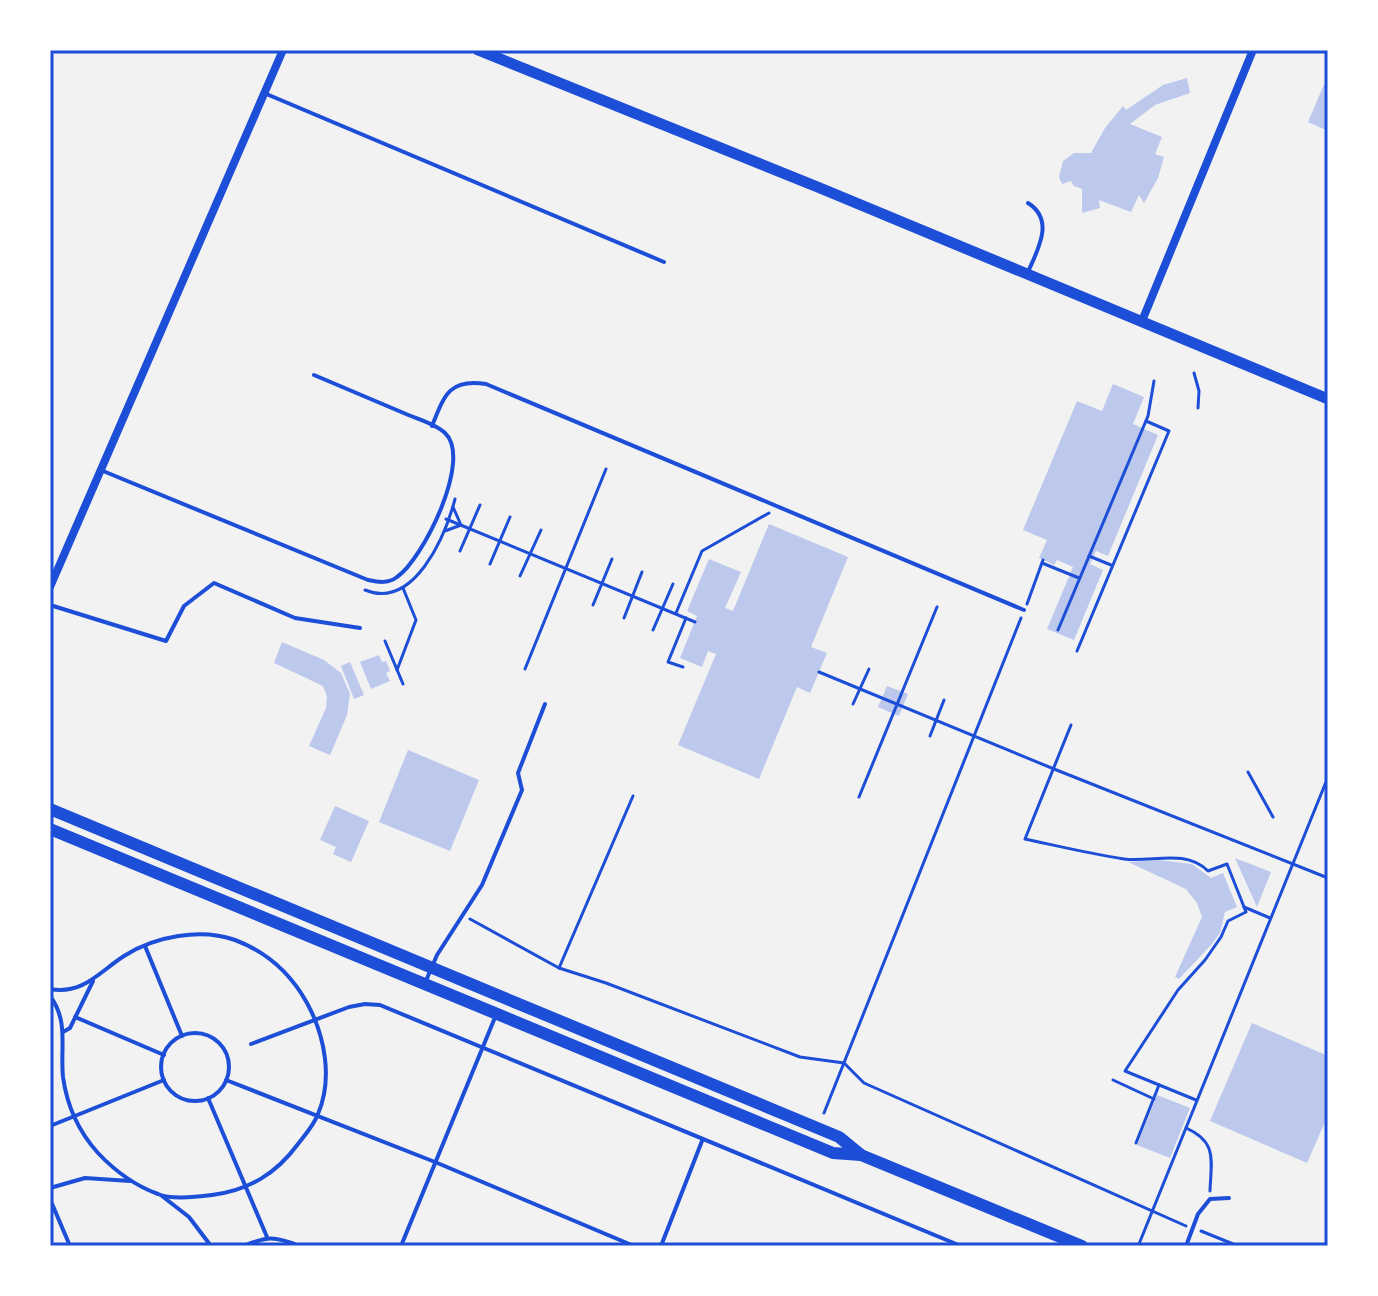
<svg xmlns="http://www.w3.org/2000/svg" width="1378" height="1296" font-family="'Roboto Serif',serif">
	<rect width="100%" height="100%" fill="#f2f2f2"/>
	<g fill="#bdc9ec">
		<path d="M1328 75V131L1308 122Z"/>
		<path d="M1187 78 1190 93 1155 105 1130 124 1162 137 1155 154 1164 157 1158 178 1144 203 1139 195 1131 212 1099 200 1100 208 1082 213V189L1074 186 1071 181 1062 184 1059 177 1063 161 1074 153H1091L1105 128 1123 106 1126 110 1163 85Z"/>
		<path d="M1113 384 1144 397 1133 424 1158 435 1108 556 1096 551 1090 564 1103 570 1074 640 1047 629 1073 567 1057 560 1054 565 1039 558 1047 540 1023 530 1077 401 1102 411Z"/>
		<path d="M769 524 848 557 811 647 827 653 810 693 797 687 759 779 678 745 716 654 708 651 702 667 680 658 697 616 687 611 709 559 741 572 725 608 733 611Z"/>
		<path d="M282 642 324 660 341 673 350 694 347 715 330 755 309 746 326 708 327 697 323 686 274 663Z"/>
		<path d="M379 655 382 662 386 661 390 671 386 673 390 681 371 689 360 662Z"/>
		<path d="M350 662 364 695 354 699 341 666Z"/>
		<path d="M887 686 908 694 899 716 878 707Z"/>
		<path d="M408 750 479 780 450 851 379 822Z"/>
		<path d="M335 806 369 821 351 862 333 854 336 847 320 840Z"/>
		<path d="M1235 858 1271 872 1257 907Z"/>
		<path d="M1158 860 1192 864 1211 878 1223 873 1237 907 1225 912 1220 933 1212 944 1179 979 1175 977 1202 917 1197 903 1186 889 1128 862Z"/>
		<path d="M1252 1023 1328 1056V1115L1307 1163 1210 1121Z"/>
		<path d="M1157 1095 1190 1108 1170 1158 1137 1145Z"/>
	</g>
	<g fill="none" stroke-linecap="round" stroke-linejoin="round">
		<g stroke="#1d4ed8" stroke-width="3">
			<path d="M1194 373 1199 391 1198 408"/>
			<path d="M446 519 695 622"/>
			<path d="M445 531 461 525 453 507"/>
			<path d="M460 551 480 505"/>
			<path d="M1089 556 1111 565"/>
			<path d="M1042 563 1079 578"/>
			<path d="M490 564 510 517"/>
			<path d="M520 576 541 530"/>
			<path d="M365 590C414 610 445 537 455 499"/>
			<path d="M1027 604 1043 560"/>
			<path d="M593 605 612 559"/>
			<path d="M676 613 702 551 769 513"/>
			<path d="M624 618 642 572"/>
			<path d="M653 630 673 584"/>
			<path d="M1058 630 1148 416 1154 381"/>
			<path d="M385 641 403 684"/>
			<path d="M1077 651 1169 431 1146 421"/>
			<path d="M683 667 668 662 686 618"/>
			<path d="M525 669 606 469"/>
			<path d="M397 670 416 620 403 588"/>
			<path d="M819 672 1054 769 1328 878"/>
			<path d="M853 704 869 669"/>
			<path d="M1071 725 1025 839C1058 846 1091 854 1124 859 1151 863 1185 848 1208 871L1227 864 1246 912 1228 921 1221 937 1205 960 1178 990 1125 1071 1196 1100"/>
			<path d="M930 736 944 700"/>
			<path d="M1248 772 1273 817"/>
			<path d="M859 797 937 607"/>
			<path d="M1244 907 1270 918"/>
			<path d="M470 919 559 968 606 983 800 1057 844 1063 864 1083 1186 1226"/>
			<path d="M559 968 633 796"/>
			<path d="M1113 1080 1154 1099"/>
			<path d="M824 1113 1021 618"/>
			<path d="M1186 1128C1218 1142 1211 1161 1210 1191"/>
			<path d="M1136 1143 1159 1085"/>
			<path d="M1201 1231 1238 1246"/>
			<path d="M1139 1244 1328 777"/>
		</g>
		<g stroke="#1d4ed8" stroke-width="4">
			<path d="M264 93 664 262"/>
			<path d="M1028 203C1055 220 1038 249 1028 272"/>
			<path d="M432 426C444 396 449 378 486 384L1024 610"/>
			<path d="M103 471 368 580C378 582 388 584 397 577 423 559 473 459 445 433 436 424 418 419 406 414 375 401 345 388 314 375"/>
			<path d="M50 605 166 641 184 606 214 583 295 618 360 628"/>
			<path d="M145 946 182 1036"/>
			<path d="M425 983 437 955 482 885 522 790 518 773 545 704"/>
			<path d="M50 989C83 995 99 972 124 956 155 936 201 928 235 940 267 952 291 974 307 1003 325 1036 333 1079 318 1114 314 1125 305 1135 298 1144 276 1174 249 1190 212 1195 197 1197 171 1200 158 1194 136 1186 114 1170 98 1153 79 1132 67 1106 63 1077 60 1048 69 1021 50 996"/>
			<path d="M75 1017 164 1055"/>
			<path d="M63 1032 70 1028 93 981"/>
			<circle cx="195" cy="1067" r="34"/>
			<path d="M251 1044 349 1007 365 1004 380 1005 961 1246"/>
			<path d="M226 1080 435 1162 634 1246"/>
			<path d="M208 1098 267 1237"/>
			<path d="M50 1126 164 1080"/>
			<path d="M50 1188 85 1178 130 1181"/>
			<path d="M162 1196 189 1217 211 1246"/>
			<path d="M50 1199 70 1246"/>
			<path d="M243 1246C268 1236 274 1236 300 1246"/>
			<path d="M401 1246 496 1015"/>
			<path d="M661 1246 702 1141"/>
			<path d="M1186 1246 1198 1214 1210 1199 1229 1198"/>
		</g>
		<g stroke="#1d4ed8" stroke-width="8">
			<path d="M1142 321 1253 50"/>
			<path d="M50 587 283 50"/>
		</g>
		<path stroke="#1d4ed8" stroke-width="11" d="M478 50 820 188 1328 399"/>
		<g stroke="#1d4ed8" stroke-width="12">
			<path d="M50 809 815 1127 839 1137 861 1155 1082 1246"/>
			<path d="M50 829 833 1153 861 1155"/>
		</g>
	</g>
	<rect width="1378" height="1296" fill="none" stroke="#ffffff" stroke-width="104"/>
	<rect x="52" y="52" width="1274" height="1192" fill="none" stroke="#1d4ed8" stroke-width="3"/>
</svg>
